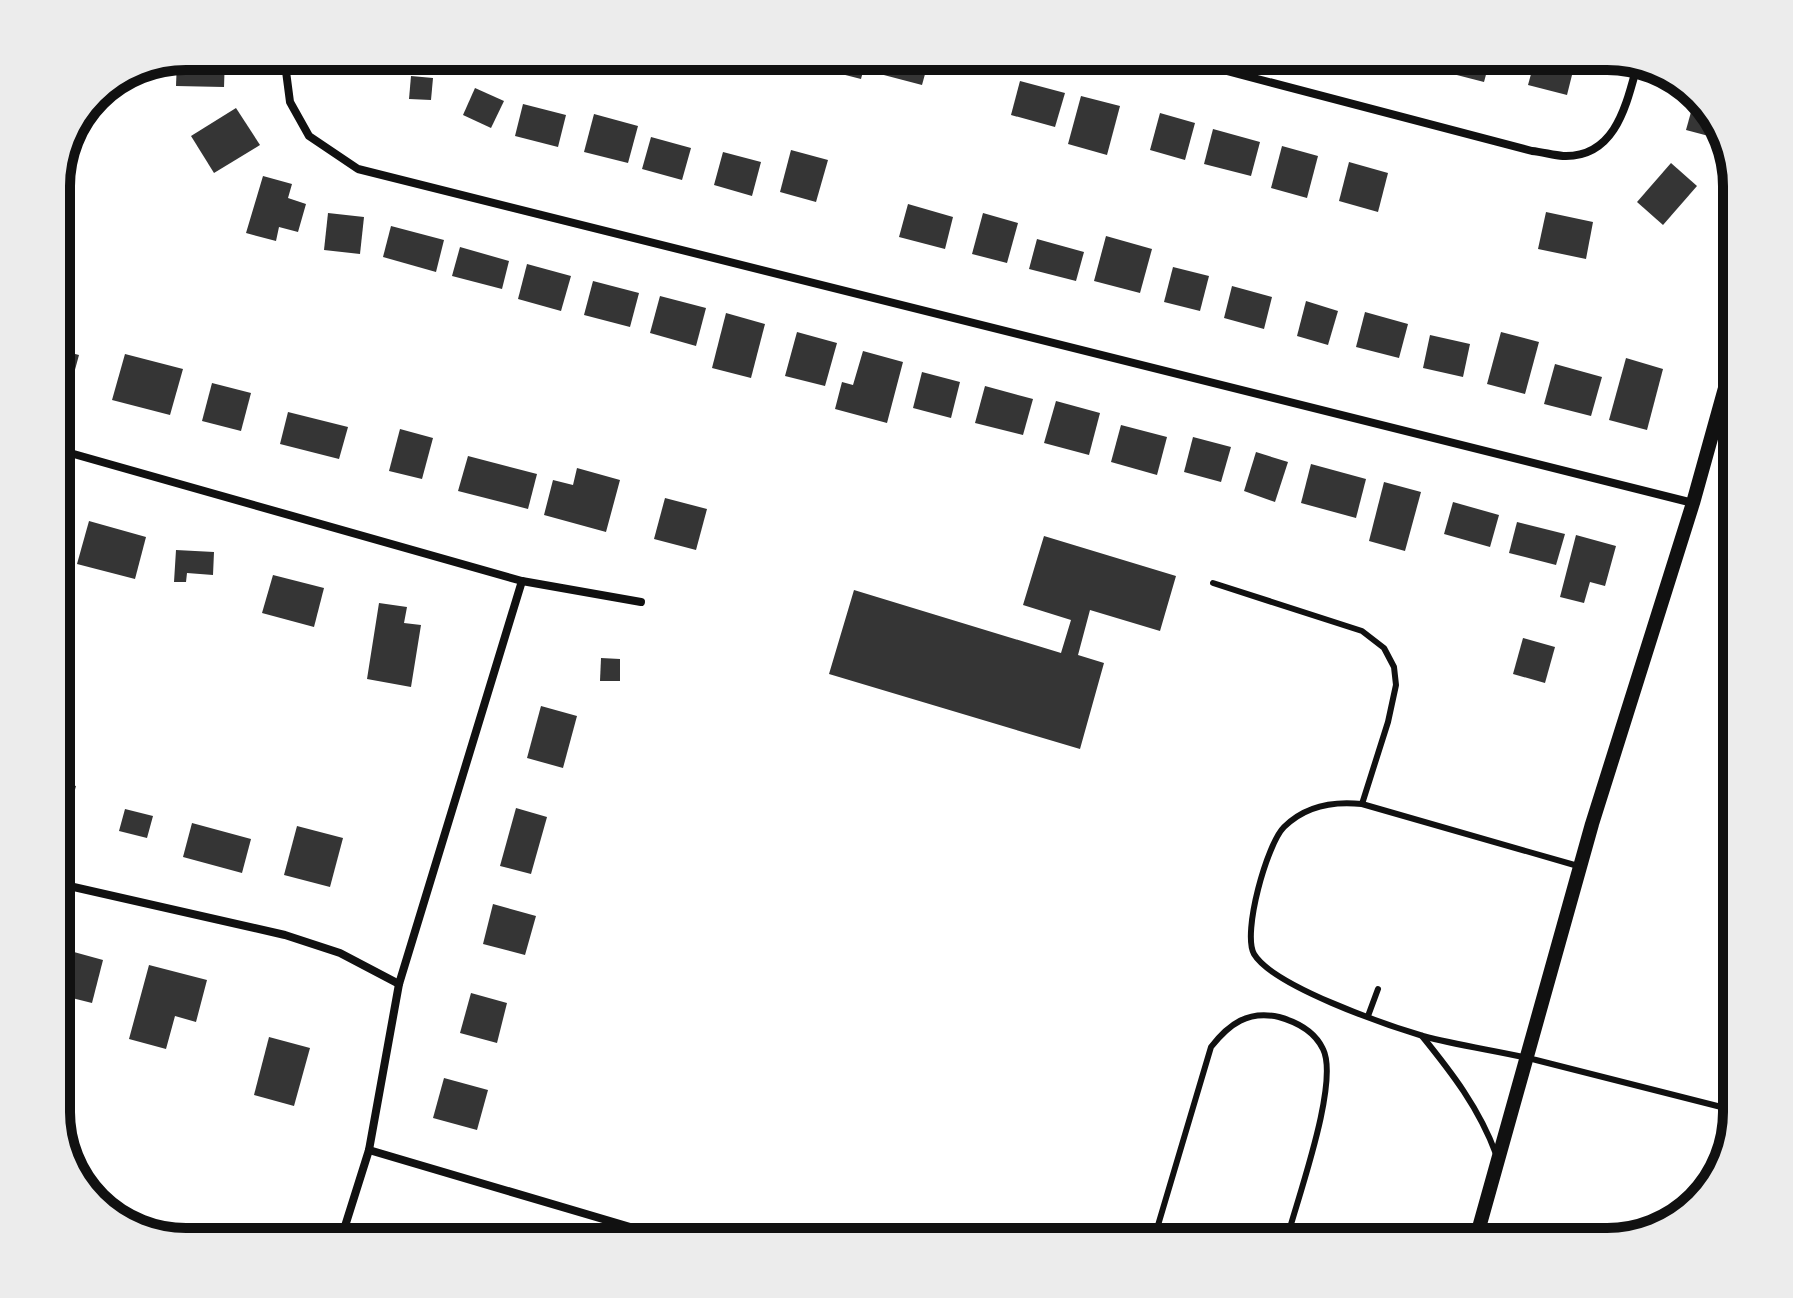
<svg xmlns="http://www.w3.org/2000/svg" width="1793" height="1298" font-family="Commissioner,sans-serif">
	<rect width="100%" height="100%" fill="#fff"/>
	<g fill="#353535">
		<path d="M186 56H225L224 87 176 86 177 60Z"/>
		<path d="M817 56H867L861 79 814 67Z"/>
		<path d="M885 56H930L922 85 880 74Z"/>
		<path d="M1453 56H1491L1484 82 1449 73Z"/>
		<path d="M1536 56H1549L1575 63 1567 95 1528 85Z"/>
		<path d="M411 76 433 78 431 100 409 99Z"/>
		<path d="M1020 81 1065 93 1055 127 1011 115Z"/>
		<path d="M475 88 504 101 491 128 463 115Z"/>
		<path d="M1696 94 1723 128 1720 139 1686 130Z"/>
		<path d="M1081 96 1120 106 1107 155 1068 144Z"/>
		<path d="M523 104 566 115 558 147 515 136Z"/>
		<path d="M236 108 260 145 214 173 191 136Z"/>
		<path d="M1160 113 1195 123 1185 160 1150 150Z"/>
		<path d="M594 114 638 126 628 163 584 152Z"/>
		<path d="M1213 129 1260 142 1251 176 1204 164Z"/>
		<path d="M651 137 691 148 682 180 642 169Z"/>
		<path d="M1282 146 1318 156 1307 198 1271 188Z"/>
		<path d="M791 150 828 160 816 202 780 192Z"/>
		<path d="M723 152 761 162 752 196 714 185Z"/>
		<path d="M1349 162 1388 173 1378 212 1339 201Z"/>
		<path d="M1671 163 1697 186 1663 225 1637 202Z"/>
		<path d="M263 176 292 184 288 198 306 204 298 232 279 227 276 241 246 233Z"/>
		<path d="M908 204 953 217 945 249 899 237Z"/>
		<path d="M1546 212 1593 222 1586 259 1538 249Z"/>
		<path d="M328 213 364 217 360 254 324 250Z"/>
		<path d="M983 213 1018 223 1007 263 972 254Z"/>
		<path d="M391 226 444 240 436 272 383 257Z"/>
		<path d="M1106 236 1152 249 1140 293 1094 281Z"/>
		<path d="M1037 239 1084 252 1076 281 1029 269Z"/>
		<path d="M460 247 509 261 502 289 452 276Z"/>
		<path d="M527 264 571 276 561 311 518 299Z"/>
		<path d="M1173 267 1209 276 1200 311 1164 302Z"/>
		<path d="M593 281 639 293 630 327 584 315Z"/>
		<path d="M1232 286 1272 297 1264 329 1224 318Z"/>
		<path d="M660 296 706 308 696 346 650 333Z"/>
		<path d="M1306 301 1338 311 1328 345 1297 336Z"/>
		<path d="M1365 312 1408 324 1399 358 1356 347Z"/>
		<path d="M726 313 765 324 751 378 712 368Z"/>
		<path d="M797 332 837 343 825 386 785 376Z"/>
		<path d="M1501 332 1539 342 1525 394 1487 384Z"/>
		<path d="M1430 335 1470 344 1463 377 1423 368Z"/>
		<path d="M56 349 79 355 70 388 56 385Z"/>
		<path d="M863 351 903 362 887 423 835 409 842 382 853 385Z"/>
		<path d="M125 354 183 369 170 415 112 400Z"/>
		<path d="M1626 358 1663 369 1647 430 1609 420Z"/>
		<path d="M1555 364 1602 377 1591 416 1544 404Z"/>
		<path d="M922 372 960 382 951 418 913 408Z"/>
		<path d="M212 383 251 393 241 431 202 421Z"/>
		<path d="M985 386 1033 399 1023 435 975 423Z"/>
		<path d="M1056 401 1100 413 1089 455 1044 443Z"/>
		<path d="M288 412 348 427 339 459 280 444Z"/>
		<path d="M1121 425 1167 437 1157 475 1111 462Z"/>
		<path d="M400 429 433 438 422 479 389 471Z"/>
		<path d="M1193 437 1231 447 1221 482 1184 472Z"/>
		<path d="M1256 452 1288 462 1275 502 1244 491Z"/>
		<path d="M468 456 537 474 528 509 458 491Z"/>
		<path d="M1311 464 1366 479 1356 518 1301 503Z"/>
		<path d="M577 468 620 480 606 532 544 515 553 480 573 485Z"/>
		<path d="M1384 482 1421 492 1405 551 1369 541Z"/>
		<path d="M665 498 707 509 696 550 654 539Z"/>
		<path d="M1453 502 1499 515 1490 547 1444 534Z"/>
		<path d="M89 521 146 537 135 579 77 564Z"/>
		<path d="M1517 522 1565 534 1556 565 1509 553Z"/>
		<path d="M1576 535 1616 546 1605 586 1590 582 1584 603 1560 597Z"/>
		<path d="M1044 536 1176 576 1160 631 1090 610 1078 655 1104 663 1080 749 829 674 854 590 1061 653 1071 620 1023 605Z"/>
		<path d="M176 550 214 552 213 575 187 573 186 582H174Z"/>
		<path d="M273 575 324 588 314 627 262 613Z"/>
		<path d="M379 603 407 607 404 623 421 625 411 687 367 679Z"/>
		<path d="M1523 638 1555 647 1545 683 1513 674Z"/>
		<path d="M601 658 620 659V681H600Z"/>
		<path d="M541 706 577 716 563 768 527 758Z"/>
		<path d="M56 781 76 786 65 826 56 823Z"/>
		<path d="M516 808 547 817 531 874 500 866Z"/>
		<path d="M125 809 153 816 147 838 119 831Z"/>
		<path d="M192 823 251 839 242 873 183 857Z"/>
		<path d="M297 826 343 838 330 887 284 875Z"/>
		<path d="M493 904 536 916 525 955 483 944Z"/>
		<path d="M63 949 103 960 92 1003 56 994V976Z"/>
		<path d="M149 965 207 980 196 1022 175 1016 166 1049 129 1039Z"/>
		<path d="M471 993 507 1003 497 1043 460 1033Z"/>
		<path d="M269 1037 310 1048 294 1106 254 1095Z"/>
		<path d="M444 1078 488 1090 477 1130 433 1118Z"/>
	</g>
	<g fill="none" stroke-linecap="round" stroke-linejoin="round">
		<g stroke="#111" stroke-width="6">
			<path d="M1213 583 1362 631 1384 648 1394 667 1396 685 1388 722 1362 804"/>
			<path d="M1578 866 1362 804C1334 801 1305 806 1284 827 1267 844 1242 933 1254 954 1273 986 1386 1025 1423 1036 1460 1046 1499 1051 1536 1060 1603 1077 1670 1094 1737 1111"/>
			<path d="M1368 1016 1378 989"/>
			<path d="M1422 1036C1452 1073 1479 1108 1496 1154"/>
			<path d="M1153 1242 1211 1047C1229 1024 1248 1010 1279 1017 1297 1022 1315 1032 1323 1049 1340 1083 1296 1202 1286 1242"/>
		</g>
		<g stroke="#111" stroke-width="8">
			<path d="M284 56 290 102 309 136 358 169 1693 503"/>
			<path d="M1170 56 1532 151C1542 152 1553 155 1563 156 1615 158 1626 106 1637 66"/>
			<path d="M56 449 522 581 399 984 369 1150 340 1242"/>
			<path d="M522 581 641 602"/>
			<path d="M56 883 285 935 340 953 399 984"/>
			<path d="M369 1150 681 1242"/>
		</g>
		<path stroke="#111" stroke-width="14" d="M1475 1242 1592 824 1693 503 1737 345"/>
	</g>
	<path d="M0 0H1793V1298H0ZM186 70H1607A116 116 0 0 1 1723 186V1112A116 116 0 0 1 1607 1228H186A116 116 0 0 1 70 1112V186A116 116 0 0 1 186 70Z" fill="#ececec" fill-rule="evenodd"/>
	<path fill="none" stroke="#111" stroke-width="10" d="M186 70H1607A116 116 0 0 1 1723 186V1112A116 116 0 0 1 1607 1228H186A116 116 0 0 1 70 1112V186A116 116 0 0 1 186 70Z"/>
</svg>
